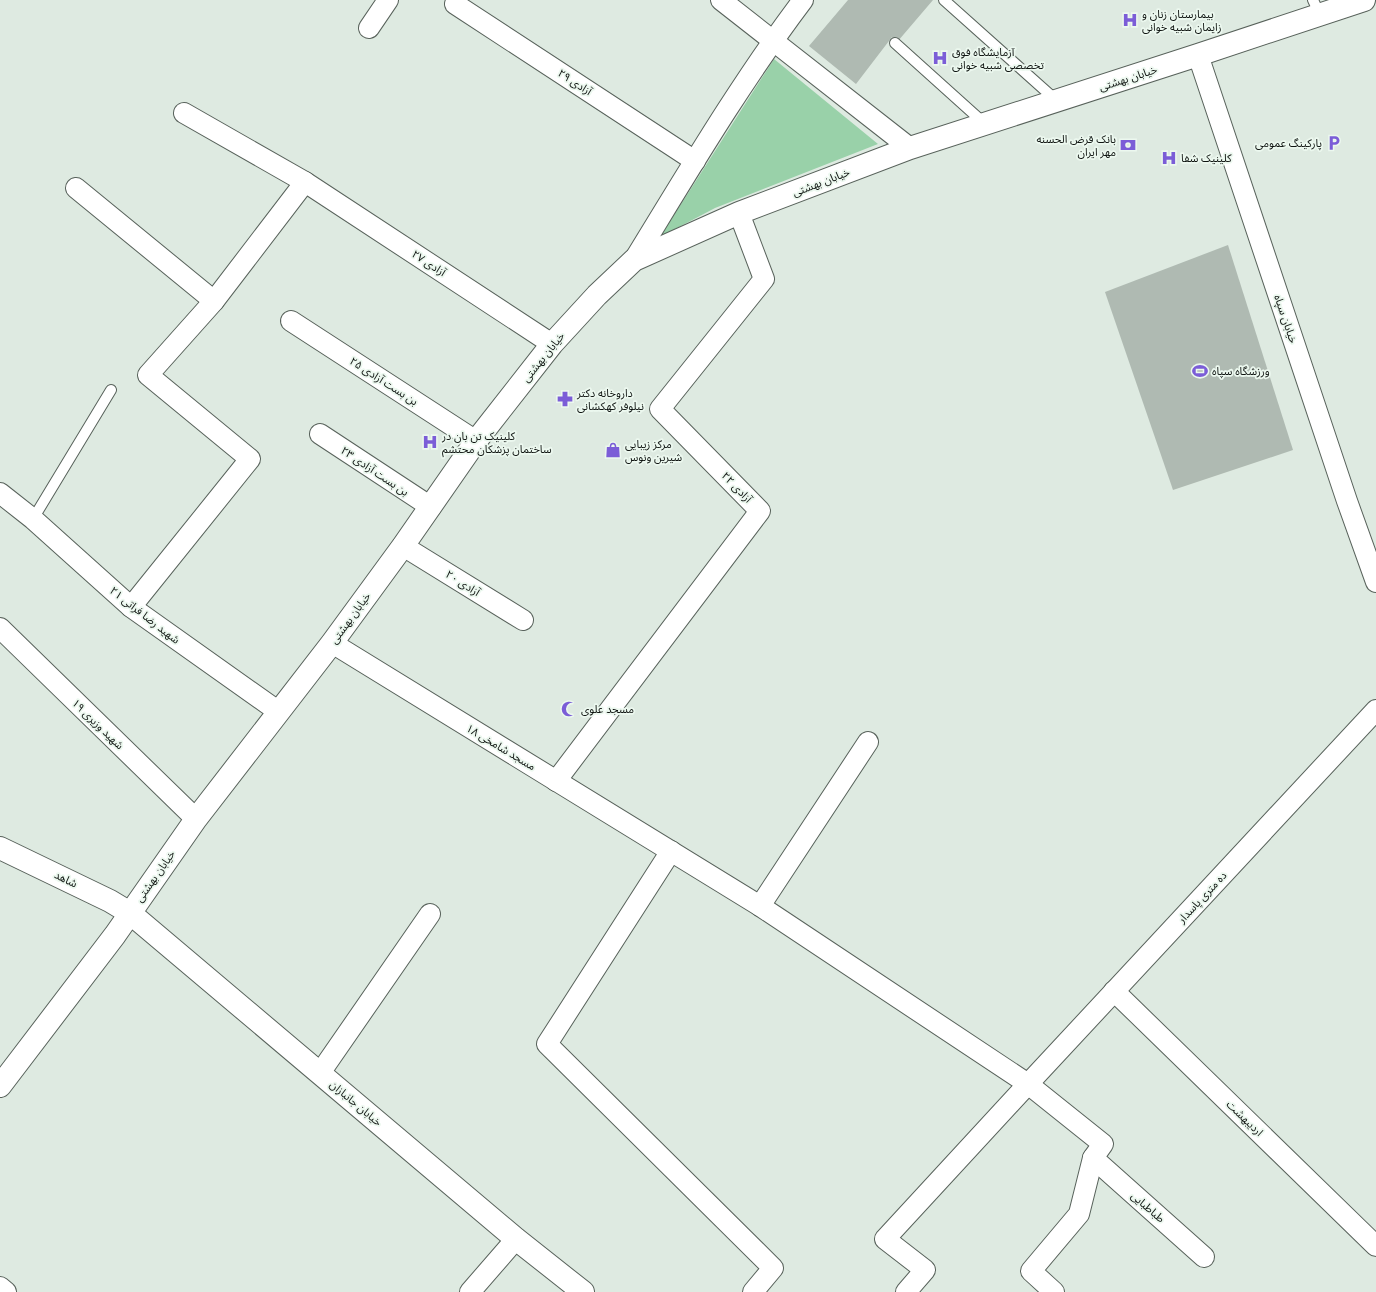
<svg xmlns="http://www.w3.org/2000/svg" width="1376" height="1292" font-family="'Golos Text','Noto Sans Arabic',sans-serif">
	<rect width="100%" height="100%" fill="#deeae1"/>
	<path fill="#99d1a9" d="M774 59 878 144 715 208 660 237Z"/>
	<g fill="#afbab2">
		<path d="M848 0H933L898 41 892 37 856 84 809 46Z"/>
		<path d="M1228 245 1293 450 1173 490 1105 292Z"/>
	</g>
	<g fill="none" stroke-linecap="round" stroke-linejoin="round">
		<defs>
			<g id="lane">
				<path d="M944 0 1057 101"/>
				<path d="M1313 0 1320 15"/>
				<path d="M895 43 985 124"/>
				<path d="M33 519 111 390"/>
			</g>
			<g id="street">
				<path d="M721 0 910 148"/>
				<path d="M455 4 695 161"/>
				<path d="M369 28 388 0"/>
				<path d="M1198 55 1347 501 1376 582"/>
				<path d="M184 113 305 182 552 344"/>
				<path d="M76 188 214 301"/>
				<path d="M634 260C688 172 741 82 803 0"/>
				<path d="M291 321 476 441"/>
				<path d="M320 434 431 507"/>
				<path d="M0 493 33 519 131 607 279 712"/>
				<path d="M403 546 523 620"/>
				<path d="M131 607 250 459 148 375 214 301 305 182"/>
				<path d="M0 628 196 819"/>
				<path d="M332 643 760 906 1028 1084 1103 1144 1093 1158 1079 1214 1031 1271 1054 1292"/>
				<path d="M556 781 760 511 660 409 764 279 739 213"/>
				<path d="M671 851 547 1044 773 1268 753 1292"/>
				<path d="M760 906 868 742"/>
				<path d="M1114 991 1376 1246"/>
				<path d="M320 1073 430 914"/>
				<path d="M1093 1158 1204 1257"/>
				<path d="M0 1287 6 1292"/>
				<path d="M470 1292 516 1239"/>
				<path d="M906 1292 925 1270 885 1239 1028 1084 1376 710"/>
			</g>
			<g id="secondary">
				<path d="M0 848 110 901 130 913 516 1239 583 1292"/>
				<path d="M0 1086 115 935 196 819 332 643 403 546 476 441 552 344 597 295 634 260 739 213 910 148 1198 55 1364 0"/>
			</g>
		</defs>
		<use href="#lane" stroke="#58625b" stroke-width="12"/>
		<use href="#street" stroke="#58625b" stroke-width="22"/>
		<use href="#secondary" stroke="#58625b" stroke-width="24"/>
		<use href="#lane" stroke="#fff" stroke-width="10"/>
		<use href="#street" stroke="#fff" stroke-width="20"/>
		<use href="#secondary" stroke="#fff" stroke-width="22"/>
	</g>
	<defs>
		<symbol id="hospital-bare" viewBox="-9 -9 18 18"><path d="M-5-5h3v3.5h4V-5h3V5h-3V1.5h-4V5h-3Z" fill="#7b5dd7" stroke="#ecf8ef" stroke-width="2.5" paint-order="stroke"/></symbol>
		<symbol id="parking-bare" viewBox="-9 -9 18 18"><path d="M-3.5-5.5H1a3.5 3.5 0 0 1 0 7H-1V5.5H-3.5ZM-1-3.4V-.6H.8a1.4 1.4 0 0 0 0-2.8Z" fill="#7b5dd7" stroke="#ecf8ef" stroke-width="2.5" paint-order="stroke"/></symbol>
		<symbol id="bank-bare" viewBox="-9 -9 18 18"><path d="M-6-4H6V4H-6ZM0-2.3a2.3 2.3 0 1 0 0 4.6a2.3 2.3 0 1 0 0-4.6Z" fill="#7b5dd7" stroke="#ecf8ef" stroke-width="2.5" paint-order="stroke"/></symbol>
		<symbol id="stadium-bare" viewBox="-9 -9 18 18"><path d="M0-5a6.5 5 0 1 0 0 10a6.5 5 0 1 0 0-10ZM-3.5-1.8h7v3.6h-7Z" fill="#7b5dd7" stroke="#ecf8ef" stroke-width="2.5" paint-order="stroke"/></symbol>
		<symbol id="pharmacy-bare" viewBox="-9 -9 18 18"><path d="M-2-6h4v4h4v4h-4v4h-4v-4h-4v-4h4Z" fill="#7b5dd7" stroke="#ecf8ef" stroke-width="2.5" paint-order="stroke"/></symbol>
		<symbol id="shop-bare" viewBox="-9 -9 18 18"><path d="M-5-2.5h2.3a2.7 3.5 0 0 1 5.4 0H5L5.5 6h-11ZM-1.5-2.5h3a1.5 2.3 0 0 0-3 0Z" fill="#7b5dd7" stroke="#ecf8ef" stroke-width="2.5" paint-order="stroke"/></symbol>
		<symbol id="mosque-bare" viewBox="-9 -9 18 18"><path d="M3.5-4.9A6 6 0 1 0 3.5 4.9A5 5 0 1 1 3.5-4.9Z" fill="#7b5dd7" stroke="#ecf8ef" stroke-width="2.5" paint-order="stroke"/></symbol>
	</defs>
	<g fill-rule="evenodd">
		<use href="#hospital-bare" x="1119" y="9" width="22" height="22"/>
		<use href="#hospital-bare" x="929" y="47" width="22" height="22"/>
		<use href="#parking-bare" x="1323" y="132" width="22" height="22"/>
		<use href="#bank-bare" x="1117" y="134" width="22" height="22"/>
		<use href="#hospital-bare" x="1158" y="147" width="22" height="22"/>
		<use href="#stadium-bare" x="1189" y="360" width="22" height="22"/>
		<use href="#pharmacy-bare" x="554" y="388" width="22" height="22"/>
		<use href="#hospital-bare" x="419" y="431" width="22" height="22"/>
		<use href="#shop-bare" x="602" y="439" width="22" height="22"/>
		<use href="#mosque-bare" x="558" y="698" width="22" height="22"/>
	</g>
	<g text-anchor="middle" stroke-width="3.5" stroke-linejoin="round" paint-order="stroke">
		<g font-size="11" fill="#0f1411" stroke="#ecf8ef" text-anchor="start">
			<text x="1142" y="18">بیمارستان زنان و<tspan x="1142" dy="13">زایمان شبیه خوانی</tspan></text>
			<text x="952" y="56">آزمایشگاه فوق<tspan x="952" dy="13">تخصصی شبیه خوانی</tspan></text>
			<text x="1116" y="143" text-anchor="end">بانک قرض الحسنه<tspan x="1116" dy="13">مهر ایران</tspan></text>
			<text x="1322" y="147" text-anchor="end">پارکینگ عمومی</text>
			<text x="1181" y="162">کلینیک شفا</text>
			<text x="1212" y="375">ورزشگاه سپاه</text>
			<text x="577" y="397">داروخانه دکتر<tspan x="577" dy="13">نیلوفر کهکشانی</tspan></text>
			<text x="442" y="440">کلینیک تن بان در<tspan x="442" dy="13">ساختمان پزشکان محتشم</tspan></text>
			<text x="625" y="448">مرکز زیبایی<tspan x="625" dy="13">شیرین ونوس</tspan></text>
			<text x="581" y="713">مسجد علوی</text>
		</g>
		<g font-size="11" fill="#0f1411" stroke="#ecf8ef">
			<text transform="translate(1128 78) rotate(-18)" y="4">خیابان بهشتی</text>
			<text transform="translate(575 82) rotate(33)" y="4">آزادی ۲۹</text>
			<text transform="translate(821 182) rotate(-21)" y="4">خیابان بهشتی</text>
			<text transform="translate(429 263) rotate(33)" y="4">آزادی ۲۷</text>
			<text transform="translate(1286 319) rotate(71)" y="4">خیابان سپاه</text>
			<text transform="translate(543 357) rotate(-51)" y="4">خیابان بهشتی</text>
			<text transform="translate(384 381) rotate(33)" y="4">بن بست آزادی ۲۵</text>
			<text transform="translate(375 471) rotate(34)" y="4">بن بست آزادی ۲۳</text>
			<text transform="translate(737 487) rotate(46)" y="4">آزادی ۲۲</text>
			<text transform="translate(463 583) rotate(32)" y="4">آزادی ۲۰</text>
			<text transform="translate(145 615) rotate(38)" y="4">شهید رضا فراتی ۲۱</text>
			<text transform="translate(350 618) rotate(-54)" y="4">خیابان بهشتی</text>
			<text transform="translate(98 724) rotate(44)" y="4">شهید وزیری ۱۹</text>
			<text transform="translate(501 747) rotate(31)" y="4">مسجد شامخی ۱۸</text>
			<text transform="translate(155 876) rotate(-55)" y="4">خیابان بهشتی</text>
			<text transform="translate(66 879) rotate(26)" y="4">شاهد</text>
			<text transform="translate(1202 897) rotate(-47)" y="4">ده متری پاسدار</text>
			<text transform="translate(356 1103) rotate(40)" y="4">خیابان جانبازان</text>
			<text transform="translate(1245 1118) rotate(44)" y="4">اردیبهشت</text>
			<text transform="translate(1148 1207) rotate(41)" y="4">طباطبایی</text>
		</g>
	</g>
</svg>
